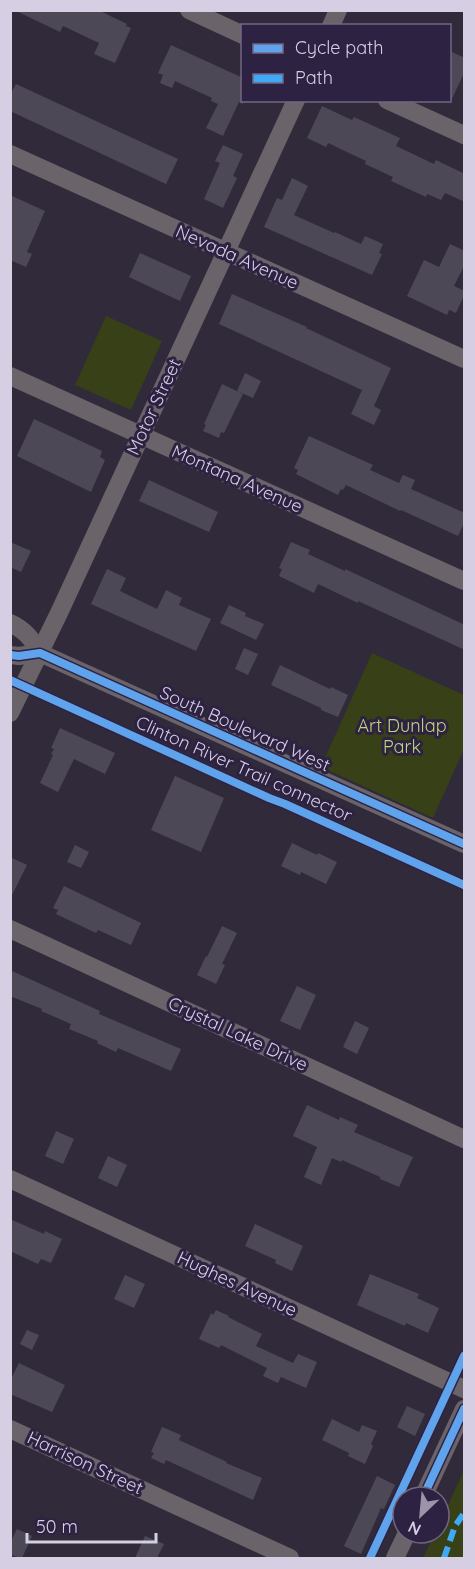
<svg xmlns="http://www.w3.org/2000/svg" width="475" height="1569" font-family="Quicksand,sans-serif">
	<rect width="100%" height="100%" fill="#302a3b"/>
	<g fill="#374016">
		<path d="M106 316 162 341 131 410 75 385Z"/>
		<path d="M372 653 464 695V749L433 818 321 767Z"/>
		<path d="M464 1470V1558H423L435 1533H439V1525Z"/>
	</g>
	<g fill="#4d4856">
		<path d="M14 10H98L127 24 126 26 131 28 115 63 94 54 99 43 63 26 60 32Z"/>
		<path d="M171 45 243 78V104L239 102 223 136 206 128 218 104 211 101 212 98 175 81 172 88 160 83 163 75 158 73Z"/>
		<path d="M450 51 465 58V71L450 103Z"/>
		<path d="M16 84 178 159 166 184 10 111V95Z"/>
		<path d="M322 106 352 120 354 117 400 138 396 146 434 164 436 160 465 174V202L445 193 441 200 427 194 426 197 391 181 393 177 365 164 366 161 328 143 326 147 307 138Z"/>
		<path d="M223 145 243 154 233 176 237 178 223 208 204 199 220 163 215 161Z"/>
		<path d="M292 178 308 186 294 215 334 233 335 232 361 244 365 236 383 244 379 253 382 254 372 275 264 227 277 198 282 200Z"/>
		<path d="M10 195 45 211 27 252 32 254 26 267 10 260Z"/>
		<path d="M450 244 465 251V264L454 286 465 291V293L456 313 449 310 447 315 407 296 424 260 439 267Z"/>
		<path d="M140 253 191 276 180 301 129 277Z"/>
		<path d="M232 294 307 327 306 328 391 368 374 406 381 410 374 425 351 414 362 390 219 324Z"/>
		<path d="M245 373 261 381 253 398 237 391Z"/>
		<path d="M222 384 243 394 224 433 221 432 219 438 203 431 206 425 204 424Z"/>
		<path d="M34 419 102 451 100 457 105 460 91 492 17 456Z"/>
		<path d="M309 436 373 465 370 470 399 483 403 475 415 480 411 489 465 513V521L458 536 401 510 400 511 346 485 343 490 341 489 338 495 296 474 298 470 294 468Z"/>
		<path d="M149 480 218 512 209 532 139 501Z"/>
		<path d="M10 542 31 551 21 572 10 567Z"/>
		<path d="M291 542 310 550 308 554 345 571V569L465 625V650L358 601V603L318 584 314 593 279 576 282 569 279 568Z"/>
		<path d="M107 569 126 578 120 591 157 609 166 590 182 598 179 605 211 619 196 651 91 604Z"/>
		<path d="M229 605 246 613 245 616 264 624 256 640 220 623Z"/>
		<path d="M244 648 258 654 248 675 235 669Z"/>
		<path d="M280 665 330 689 331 687 348 695 338 717 321 710V708L271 685Z"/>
		<path d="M60 728 115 753 105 774 74 759 58 792 40 783 53 755 51 754 54 749 51 748Z"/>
		<path d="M175 776 224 798 201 852 151 830Z"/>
		<path d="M292 843 317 855 318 853 337 862 326 884 301 872 300 875 281 866Z"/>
		<path d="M75 845 89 852 81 868 67 862Z"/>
		<path d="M10 857 27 865 10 899Z"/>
		<path d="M64 886 141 923 131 945 98 930 96 933 56 914 58 910 53 908Z"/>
		<path d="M222 926 237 933 222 964 225 965 216 984 197 975 206 956 207 957Z"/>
		<path d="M10 970 100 1011 99 1014 181 1049 171 1071 118 1048 116 1052 97 1043 98 1041 69 1029 71 1024 41 1011 42 1009 10 996Z"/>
		<path d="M297 986 316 995 300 1030 280 1021Z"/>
		<path d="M355 1021 369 1028 357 1054 343 1047Z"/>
		<path d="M307 1105 339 1120 340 1117 358 1125 354 1132 413 1157 399 1187 380 1179V1177L342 1160 341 1162 332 1158 321 1185 304 1177 317 1147 293 1136Z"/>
		<path d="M56 1131 74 1139 63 1164 45 1156Z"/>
		<path d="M108 1156 127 1165 117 1187 98 1178Z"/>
		<path d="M10 1219 44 1234 45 1231 62 1239 51 1263 41 1259 38 1264 10 1251Z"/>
		<path d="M255 1224 303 1246 292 1271 275 1263 276 1260 245 1246Z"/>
		<path d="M370 1274 419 1294 417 1298 439 1308 428 1333 406 1323 405 1326 357 1305Z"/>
		<path d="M125 1275 145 1284 134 1308 114 1299Z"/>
		<path d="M216 1310 229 1316 228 1317 262 1334 256 1346 293 1363 298 1354 317 1362 306 1388 281 1377 278 1383 263 1376 267 1368 221 1345 219 1348 199 1339 211 1313 213 1315Z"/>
		<path d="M27 1330 39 1335 32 1350 20 1344Z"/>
		<path d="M19 1363 65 1385 52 1412 10 1394V1381Z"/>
		<path d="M407 1406 425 1414 415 1436 397 1427Z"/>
		<path d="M332 1419 359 1432 362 1425 377 1431 371 1444 373 1446 365 1464 348 1456 349 1453 322 1440Z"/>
		<path d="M162 1427 181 1435 179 1440 227 1462 226 1463 262 1478 253 1500 166 1460 164 1464 151 1458 154 1453 151 1452Z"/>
		<path d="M377 1476 395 1485 384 1509 381 1508 361 1554 344 1546Z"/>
		<path d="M17 1529 32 1536 22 1558 10 1555V1543Z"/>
		<path d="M145 1536 164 1544 157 1558H135Z"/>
	</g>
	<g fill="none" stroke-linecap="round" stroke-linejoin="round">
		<g stroke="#6a6369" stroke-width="18">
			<path d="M189 10 243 35"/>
			<path d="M331 26 338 10"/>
			<path d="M387 100 464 135"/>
			<path d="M10 154 464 359"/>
			<path d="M10 376 464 581"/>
			<path d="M10 623C25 630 32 639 40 653"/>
			<path d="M10 655 19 656 40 653 464 844"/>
			<path d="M10 713 59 613 296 100"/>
			<path d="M10 929 464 1139"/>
			<path d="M10 1179 464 1389"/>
			<path d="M10 1429 290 1558"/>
			<path d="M423 1497 464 1409"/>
			<path d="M395 1558 407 1533"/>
		</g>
		<path stroke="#3fa9f5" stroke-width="6" stroke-dasharray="12 6" stroke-linecap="butt" d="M444 1558 455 1526 464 1513"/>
		<defs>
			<g id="cycleway">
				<path d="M10 655 19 656 40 653 464 844"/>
				<path d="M10 680 269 798 285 804 464 885"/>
				<path d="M423 1497 464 1409"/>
				<path d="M370 1558 464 1356"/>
			</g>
		</defs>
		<use href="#cycleway" stroke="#2e2243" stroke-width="11"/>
		<use href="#cycleway" stroke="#60a3ed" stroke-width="8"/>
	</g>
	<g text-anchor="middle" stroke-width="6" stroke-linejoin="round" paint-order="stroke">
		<g font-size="18" fill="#d6cfe4" stroke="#2e2243">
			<text transform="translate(237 257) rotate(24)" y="6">Nevada Avenue</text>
			<text transform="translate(154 407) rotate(-65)" y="6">Motor Street</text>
			<text transform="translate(237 479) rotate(24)" y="6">Montana Avenue</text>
			<text transform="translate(245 729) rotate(24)" y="6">South Boulevard West</text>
			<text transform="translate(244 769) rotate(24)" y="6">Clinton River Trail connector</text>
			<text transform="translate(238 1034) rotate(25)" y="6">Crystal Lake Drive</text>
			<text transform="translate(237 1284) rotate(25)" y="6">Hughes Avenue</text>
			<text transform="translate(85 1463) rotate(25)" y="6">Harrison Street</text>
		</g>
		<g font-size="18" fill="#bfd47b" stroke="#2e2243">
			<text x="402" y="732">Art Dunlap<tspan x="402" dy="21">Park</tspan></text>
		</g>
	</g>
	<rect width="475" height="1569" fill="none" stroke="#d6cfe4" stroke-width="24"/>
	<rect x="241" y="24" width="210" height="78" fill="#2e2243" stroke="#716783" stroke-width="1.5"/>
	<rect x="253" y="44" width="30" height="9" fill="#60a3ed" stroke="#716783" stroke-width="1.5"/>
	<text x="295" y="54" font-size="18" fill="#d6cfe4">Cycle path</text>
	<rect x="253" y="74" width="30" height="9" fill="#3fa9f5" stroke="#716783" stroke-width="1.5"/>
	<text x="295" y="84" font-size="18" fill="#d6cfe4">Path</text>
	<g transform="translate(421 1515) rotate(206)"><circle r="28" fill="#2e2243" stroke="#716783" stroke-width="1.5"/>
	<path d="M0-4.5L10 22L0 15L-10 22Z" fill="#9c95a9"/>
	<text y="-9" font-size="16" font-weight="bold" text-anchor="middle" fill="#d6cfe4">N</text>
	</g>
	<path d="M27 1533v9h129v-9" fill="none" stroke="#d6cfe4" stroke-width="3"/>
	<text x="36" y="1533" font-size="18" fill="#d6cfe4" stroke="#2e2243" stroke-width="4.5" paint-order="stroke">50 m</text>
</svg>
